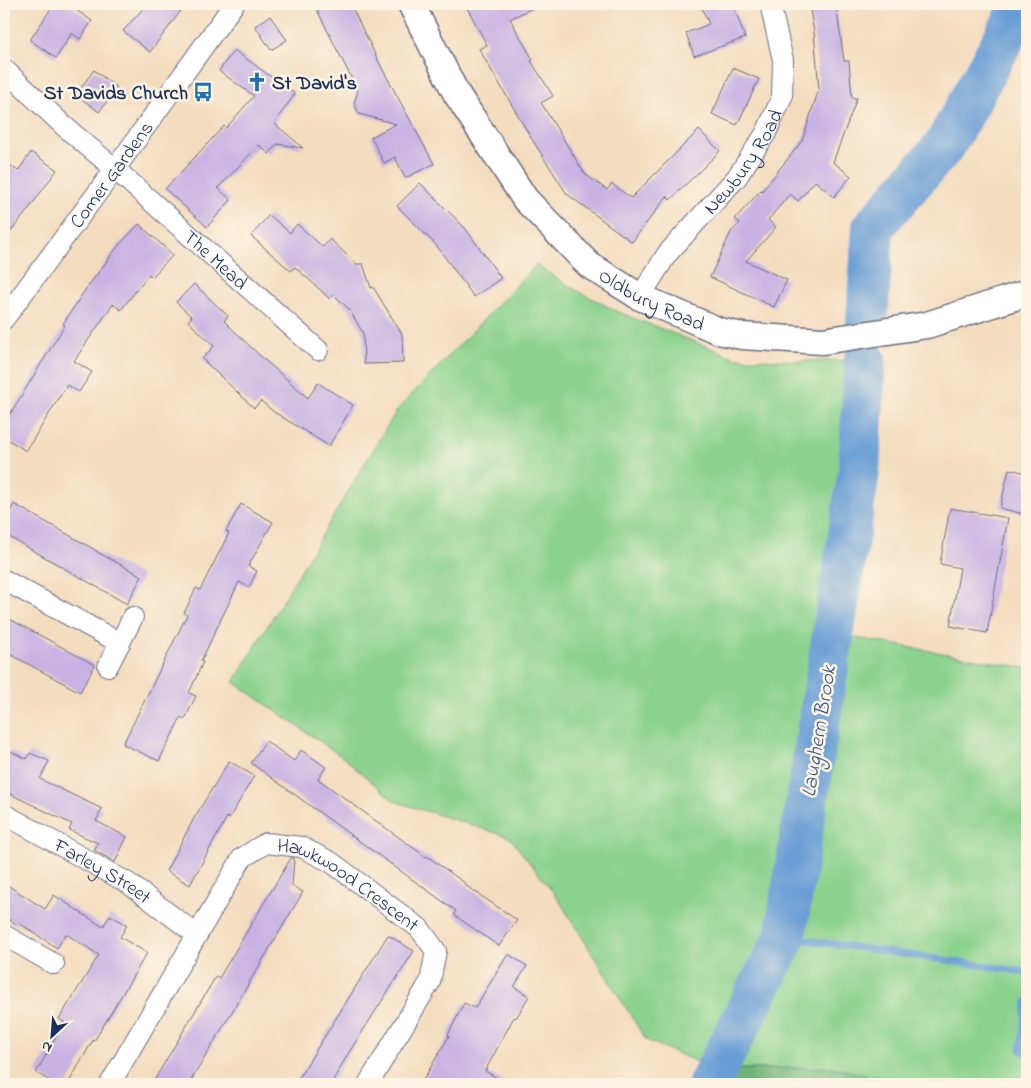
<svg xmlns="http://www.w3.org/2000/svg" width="1031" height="1088" font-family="'Indie Flower',sans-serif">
	<rect width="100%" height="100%" fill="#fcf5e5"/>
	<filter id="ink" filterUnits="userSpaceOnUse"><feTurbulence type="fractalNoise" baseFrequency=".02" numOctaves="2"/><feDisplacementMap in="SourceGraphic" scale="10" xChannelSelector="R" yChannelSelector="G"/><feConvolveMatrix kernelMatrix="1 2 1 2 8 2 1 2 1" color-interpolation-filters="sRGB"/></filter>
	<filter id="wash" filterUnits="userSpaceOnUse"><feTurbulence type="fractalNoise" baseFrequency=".0096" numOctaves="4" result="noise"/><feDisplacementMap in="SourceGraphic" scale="20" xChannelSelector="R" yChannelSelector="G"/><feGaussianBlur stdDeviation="1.12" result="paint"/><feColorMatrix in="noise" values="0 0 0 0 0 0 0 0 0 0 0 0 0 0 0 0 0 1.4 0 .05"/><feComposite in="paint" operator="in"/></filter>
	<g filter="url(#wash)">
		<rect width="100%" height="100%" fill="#f4dcbe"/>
		<path fill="#8bd28d" stroke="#538076" d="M536 265 574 289 618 312 736 358 800 361 865 360 859 471 834 634 1027 668V1084H891L887 1080 831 1067 716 1070 646 1040 557 897 509 837 394 801 345 759 234 682 397 410Z"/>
		<path fill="#70b478" stroke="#46726b" d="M831 1067 887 1080 891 1084H709L716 1070Z"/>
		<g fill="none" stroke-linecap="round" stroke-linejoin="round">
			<g stroke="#689dd5" stroke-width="7">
				<path d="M785 937 1027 972"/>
				<path d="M1027 1002 1021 1050 1027 1054"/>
			</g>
			<g stroke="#689dd5" stroke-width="42">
				<path d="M867 321 873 227 945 145 1023 4"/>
				<path d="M709 1084 785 937 859 471 865 360"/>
			</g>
		</g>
		<g id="blocks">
			<g fill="#c8b2e3">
				<path d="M54 4H68L92 21 80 39 72 33 56 58 30 40Z"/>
				<path d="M147 4H186L150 52 123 31Z"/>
				<path d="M314 4H350L383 70 434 164 405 178 395 157 384 163 371 137 396 124 359 114 354 103 358 91Z"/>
				<path d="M465 4H540L510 19 533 60 531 61 553 96 541 103 585 174 607 190 612 184 631 198 699 130 720 151 670 200 667 196 632 242 567 194 533 141 479 49 487 45Z"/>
				<path d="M700 4H733L745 38 694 56 686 33 709 24Z"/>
				<path d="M809 4H836L844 61H849L852 98H857L833 162 851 176 834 197 815 181 798 201 790 194 768 220 776 227 746 261 787 280 774 307 710 277 731 232 740 223 735 219 761 190 762 191 802 141 819 89 814 32Z"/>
				<path d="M270 16 287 40 271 50 255 26Z"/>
				<path d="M234 50 295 94 274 123 303 148 277 144 269 154 259 145 218 188 231 200 207 227 165 189 224 126 226 128 254 96 219 71Z"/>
				<path d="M733 68 759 79 737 125 712 114Z"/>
				<path d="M94 70 117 88 99 112 76 94Z"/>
				<path d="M31 152 57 170 28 210 4 240V161L18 171Z"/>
				<path d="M420 183 465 228 501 278 474 297 436 245 397 206Z"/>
				<path d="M269 215 290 233 297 224 323 247 330 239 356 264H363L371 288 373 287 402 334 403 363 364 364 363 333 349 309 334 295 330 299 295 267 291 271 251 236Z"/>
				<path d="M139 224 173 255 152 277 149 274 121 310 113 304 74 361 92 372 79 392 67 385 26 451 4 437V424L65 325 63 324 83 293 118 246Z"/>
				<path d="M194 284 228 316 224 321 258 354 308 398 318 383 353 405 329 446 274 412 261 401 254 408 202 359 214 346 188 321 192 317 176 302Z"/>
				<path d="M1009 469 1027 473V515L1000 508Z"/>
				<path d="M14 504 97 551V552L142 576 127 604 4 534V523Z"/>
				<path d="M241 504 273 522 248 566 257 571 249 587 239 582 201 661 203 662 189 693 196 696 185 719 181 717 159 761 123 744 187 615 184 613 196 588 200 590 229 533 226 531Z"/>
				<path d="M950 508 1008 518 987 633 950 626 960 568 940 564Z"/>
				<path d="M4 616 95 665 80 692 4 651Z"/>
				<path d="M266 741 294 761 301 750 326 767 318 779 426 857 427 856 466 884 465 885 517 920 499 946 454 915 456 911 251 763Z"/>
				<path d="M10 751 26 759 30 753 49 761 40 779 102 809 96 821 127 837 115 862 94 850 98 843 69 830 72 824 4 791V765Z"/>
				<path d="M229 761 254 776 229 819 227 817 190 885 166 871 193 820Z"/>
				<path d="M291 858H294L292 886 303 892 189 1084H152L216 976 219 978Z"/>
				<path d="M4 883 45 909 54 895 103 927 110 915 127 925 120 937 147 953 94 1041 93 1040 68 1084H56L36 1073 64 1022 59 1019 99 955 66 934 57 948 19 923 17 925 4 916Z"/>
				<path d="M388 935 414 951 348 1054 331 1084H295Z"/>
				<path d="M508 954 527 966 514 987 529 996 516 1018 514 1017 485 1071 508 1084H421L449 1036 448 1035 464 1003 475 1008Z"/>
			</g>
		</g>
	</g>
	<g filter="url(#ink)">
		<use href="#blocks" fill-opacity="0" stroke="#676c80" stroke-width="1"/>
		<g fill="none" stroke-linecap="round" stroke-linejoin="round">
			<defs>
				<g id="minor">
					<path id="s1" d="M4 69 65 127 115 169 318 350"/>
					<path id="s2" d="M640 297 667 254 737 177 766 133 782 97 783 60 770 4"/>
					<path id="s3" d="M4 319 115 169 234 4"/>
					<path d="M4 580 120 643"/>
					<path d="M108 666 133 617"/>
					<path id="s4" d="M4 814 128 883 197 935"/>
					<path d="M4 935 54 964"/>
					<path id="s5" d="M110 1084 242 858 266 843 301 847 331 862 419 928 436 951 430 982 368 1084"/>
				</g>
				<g id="tertiary">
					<path id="s6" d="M411 4 456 93 525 199 589 265 640 297 719 331 742 336 823 341 927 325 1027 293"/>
				</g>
			</defs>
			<use href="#minor" stroke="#676c80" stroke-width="22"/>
			<use href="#tertiary" stroke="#676c80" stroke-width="29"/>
			<use href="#minor" stroke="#fff" stroke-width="20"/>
			<use href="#tertiary" stroke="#fff" stroke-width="26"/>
		</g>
	</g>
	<defs>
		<symbol id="church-bare" viewBox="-9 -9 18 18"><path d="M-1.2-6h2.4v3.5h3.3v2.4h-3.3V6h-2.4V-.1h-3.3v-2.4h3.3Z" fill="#1f6fb2" stroke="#fcf5e5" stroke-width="2.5" paint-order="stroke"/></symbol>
		<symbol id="bus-bare" viewBox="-9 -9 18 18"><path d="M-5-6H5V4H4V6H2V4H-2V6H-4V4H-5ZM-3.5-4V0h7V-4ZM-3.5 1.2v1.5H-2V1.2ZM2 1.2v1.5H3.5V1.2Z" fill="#1f6fb2" stroke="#fcf5e5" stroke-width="2.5" paint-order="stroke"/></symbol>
	</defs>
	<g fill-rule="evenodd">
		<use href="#church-bare" x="243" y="68" width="28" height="28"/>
		<use href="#bus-bare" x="189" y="78" width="28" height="28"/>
	</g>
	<g text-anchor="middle" stroke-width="5" stroke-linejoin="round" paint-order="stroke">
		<g font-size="20" font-weight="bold" fill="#1b2f5e" stroke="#fcf5e5" text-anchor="start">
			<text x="272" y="89">St David's</text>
			<text x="188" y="99" text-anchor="end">St Davids Church</text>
		</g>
		<g font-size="20" fill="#1b2f5e" stroke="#fcf5e5">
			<text dy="7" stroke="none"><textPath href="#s2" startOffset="171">Newbury Road</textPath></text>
			<text dy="7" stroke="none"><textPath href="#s3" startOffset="180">Comer Gardens</textPath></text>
			<text dy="7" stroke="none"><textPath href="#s1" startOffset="285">The Mead</textPath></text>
			<text dy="7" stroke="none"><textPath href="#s6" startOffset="390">Oldbury Road</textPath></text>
			<text dy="7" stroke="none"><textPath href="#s4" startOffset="114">Farley Street</textPath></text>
			<text dy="7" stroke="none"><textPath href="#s5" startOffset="384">Hawkwood Crescent</textPath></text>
		</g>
		<g font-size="21" font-style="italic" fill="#365688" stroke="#fcf5e5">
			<text transform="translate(818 731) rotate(-81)" y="7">Laughern Brook</text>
		</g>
	</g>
	<rect width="1031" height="1088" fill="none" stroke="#fcf5e5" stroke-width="20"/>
	<g transform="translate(52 1036) rotate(206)" stroke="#fcf5e5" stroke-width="4" paint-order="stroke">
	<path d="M0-4L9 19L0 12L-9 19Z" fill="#1b2f5e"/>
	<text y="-8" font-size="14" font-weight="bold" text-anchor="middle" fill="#1b2f5e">N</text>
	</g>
</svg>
